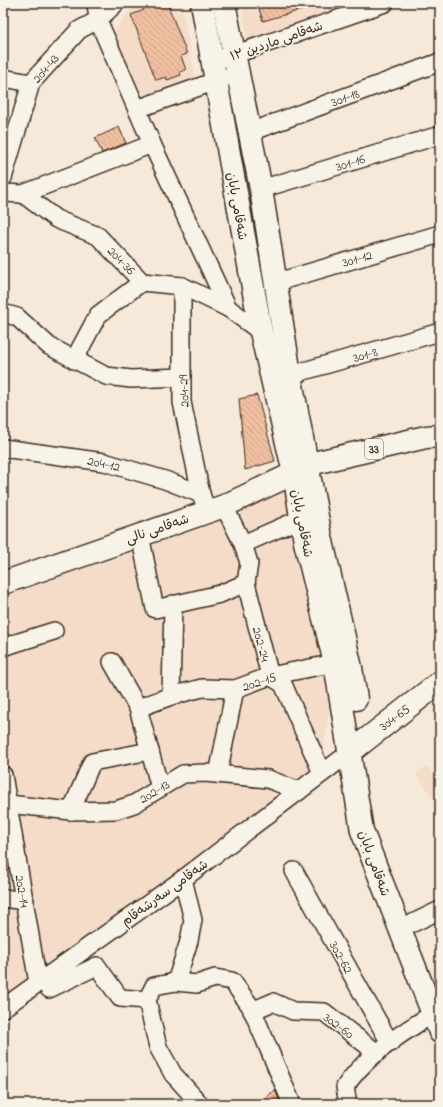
<svg xmlns="http://www.w3.org/2000/svg" width="443" height="1107" font-family="'Indie Flower','Playpen Sans Arabic',sans-serif">
	<defs>
		<pattern id="building-back-hatch" width="6" height="6" patternUnits="userSpaceOnUse"><rect width="6" height="6" fill="#f1bfa1"/><path d="M-1 5l2 2M0 0l6 6M5-1l2 2" fill="none" stroke="#d0a48a"/></pattern>
	</defs>
	<rect width="100%" height="100%" fill="#f6e9da"/>
	<filter id="ink" filterUnits="userSpaceOnUse"><feTurbulence type="fractalNoise" baseFrequency=".025" numOctaves="2"/><feDisplacementMap in="SourceGraphic" scale="8" xChannelSelector="R" yChannelSelector="G"/><feConvolveMatrix kernelMatrix="1 2 1 2 8 2 1 2 1" color-interpolation-filters="sRGB"/></filter>
	<g filter="url(#ink)">
		<g fill="#f4dcc9">
			<path d="M137 3H181L195 77 138 100 111 34Z"/>
			<path d="M241 3H357L248 42Z"/>
			<path d="M294 473 335 663 324 745 322 773 3 1008V583Z"/>
			<path d="M427 766 440 783V806L416 775Z"/>
		</g>
		<g fill="url(#building-back-hatch)" stroke="#3b2a1e">
			<path d="M141 3H152L154 7 167 3 187 54 181 56 186 70 180 72 181 75 167 80 166 77 156 80 131 15 144 10Z"/>
			<path d="M257 3H315V6L263 21Z"/>
			<path d="M119 127 126 143 102 153 95 138Z"/>
			<path d="M257 395 275 461 245 470 239 399Z"/>
			<path d="M275 1090 281 1104H257Z"/>
		</g>
		<g fill="none" stroke-linecap="round" stroke-linejoin="round">
			<defs>
				<g id="minor">
					<path d="M96 3 98 20 152 144 228 308 261 332"/>
					<path d="M224 58 385 3"/>
					<path d="M3 78 31 83"/>
					<path d="M137 109 227 77"/>
					<path d="M250 132 440 62"/>
					<path d="M3 178 31 83 79 30 98 20 116 3"/>
					<path d="M261 189 440 135"/>
					<path d="M3 193 23 194 152 144"/>
					<path d="M23 194 56 219 98 236 142 282 182 286 228 308"/>
					<path d="M274 283 440 234"/>
					<path d="M182 286V402L201 494 207 511"/>
					<path d="M3 313 17 317 49 346 106 376 131 379 182 377"/>
					<path d="M74 360 98 315 142 282"/>
					<path d="M290 375 440 332"/>
					<path d="M3 448 104 462 165 480 201 494"/>
					<path d="M224 506 243 544 249 563 246 583 270 676 283 684 322 773"/>
					<path d="M140 535 155 609 220 594 246 583"/>
					<path d="M243 544 300 519"/>
					<path d="M3 647 54 631"/>
					<path d="M112 662 138 708 160 788"/>
					<path d="M171 696 173 604"/>
					<path d="M138 708 171 696 202 688 235 689 270 676 335 663"/>
					<path d="M218 774 235 689"/>
					<path d="M3 775 38 983"/>
					<path d="M8 804 71 811 116 810 134 804 183 774 205 773 268 779 299 791"/>
					<path d="M71 811 92 762 150 751"/>
					<path d="M294 871 390 1043"/>
					<path d="M3 898 25 901"/>
					<path d="M413 923 440 910"/>
					<path d="M176 982 189 941 193 920 183 879"/>
					<path d="M49 989 97 966 120 998 147 1000"/>
					<path d="M147 1000 154 986 176 982 197 984 215 978 232 981 251 1007 292 1104"/>
					<path d="M147 1000 158 1047 173 1074 200 1104"/>
					<path d="M3 1008 183 879 349 753"/>
					<path d="M252 1011 273 1002 293 1011 324 1012 377 1053"/>
					<path d="M348 1104 345 1087C363 1058 404 1031 433 1014"/>
				</g>
				<g id="major">
					<path d="M202 3 261 332 294 473 305 542 335 663 362 831 440 1032"/>
					<path d="M224 3 261 189 290 375 321 537 351 668 356 699"/>
					<path d="M3 583 224 506 318 462 426 437 440 436"/>
					<path d="M349 753 440 682"/>
				</g>
			</defs>
			<use href="#minor" stroke="#3b2a1e" stroke-width="20"/>
			<use href="#major" stroke="#3b2a1e" stroke-width="25"/>
			<use href="#minor" stroke="#f7f3e8" stroke-width="17"/>
			<use href="#major" stroke="#f7f3e8" stroke-width="22"/>
		</g>
	</g>
	<g text-anchor="middle" stroke-width="3" stroke-linejoin="round" paint-order="stroke">
		<rect fill="#f7f3e8" stroke="#73665b" stroke-width="1" x="365" y="439" width="18" height="20" rx="3"/>
		<g font-size="12" font-weight="bold" fill="#3b2a1e">
			<text x="374" y="453">33</text>
		</g>
		<g font-size="13" fill="#3b2a1e" stroke="#f7f3e8">
			<text transform="translate(276 40) rotate(-19)" y="5">شەقامی ماردین ١٣</text>
			<text transform="translate(45 68) rotate(-49)" y="5">204-43</text>
			<text transform="translate(345 97) rotate(-20)" y="5">301-18</text>
			<text transform="translate(350 162) rotate(-17)" y="5">301-16</text>
			<text transform="translate(238 206) rotate(80)" y="5">شەقامی بابان</text>
			<text transform="translate(357 258) rotate(-16)" y="5">301-12</text>
			<text transform="translate(122 260) rotate(46)" y="5">204-36</text>
			<text transform="translate(365 354) rotate(-16)" y="5">301-8</text>
			<text transform="translate(183 391) rotate(-93)" y="5">204-29</text>
			<text transform="translate(104 463) rotate(12)" y="5">204-12</text>
			<text transform="translate(303 523) rotate(79)" y="5">شەقامی بابان</text>
			<text transform="translate(157 528) rotate(-19)" y="5">شەقامی نالی</text>
			<text transform="translate(262 644) rotate(75)" y="5">202-24</text>
			<text transform="translate(259 681) rotate(-18)" y="5">202-15</text>
			<text transform="translate(394 717) rotate(-37)" y="5">304-65</text>
			<text transform="translate(154 791) rotate(-31)" y="5">202-13</text>
			<text transform="translate(375 863) rotate(70)" y="5">شەقامی بابان</text>
			<text transform="translate(23 891) rotate(80)" y="5">202-14</text>
			<text transform="translate(164 892) rotate(-36)" y="5">شەقامی سەرشەقام</text>
			<text transform="translate(342 957) rotate(61)" y="5">302-62</text>
			<text transform="translate(339 1025) rotate(36)" y="5">302-60</text>
		</g>
	</g>
	<rect width="443" height="1107" fill="none" stroke="#f7f3e8" stroke-width="16"/>
	<rect x="8" y="8" width="427" height="1091" fill="none" stroke="#3b2a1e" stroke-width="1.5" filter="url(#ink)"/>
</svg>
